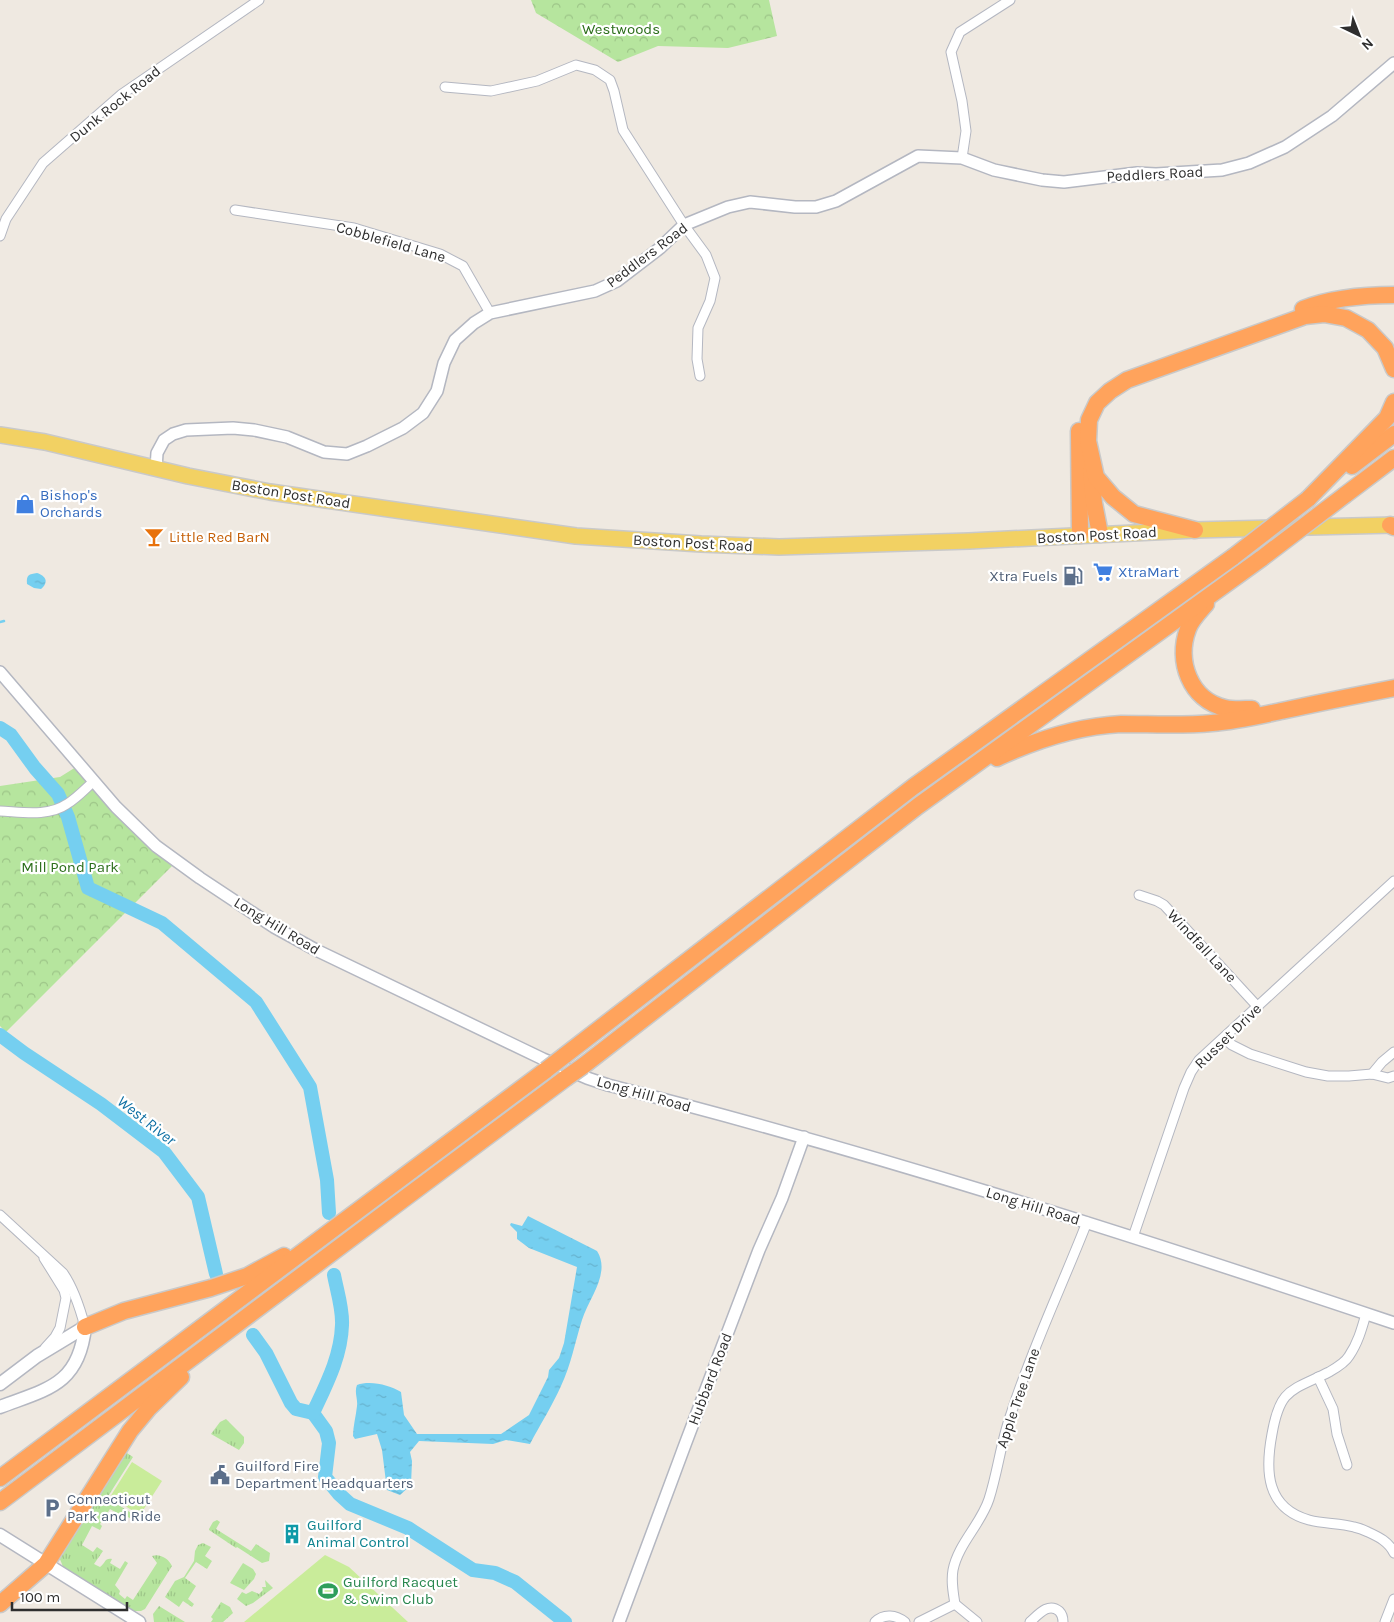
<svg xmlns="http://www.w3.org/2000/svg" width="1394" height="1622" font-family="Karla,sans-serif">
	<defs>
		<pattern id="grass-tufts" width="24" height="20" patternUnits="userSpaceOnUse" patternTransform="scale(1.25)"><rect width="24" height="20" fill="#b6e59e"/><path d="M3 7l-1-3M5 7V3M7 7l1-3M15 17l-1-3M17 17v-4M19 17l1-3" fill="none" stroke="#9dc588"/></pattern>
		<pattern id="park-crowns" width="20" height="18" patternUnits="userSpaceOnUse" patternTransform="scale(1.25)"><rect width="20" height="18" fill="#b6e59e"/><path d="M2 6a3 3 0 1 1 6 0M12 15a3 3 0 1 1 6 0" fill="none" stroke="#9dc588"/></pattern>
		<pattern id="water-ripples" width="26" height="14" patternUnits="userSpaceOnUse" patternTransform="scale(1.25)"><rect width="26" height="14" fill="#75cff0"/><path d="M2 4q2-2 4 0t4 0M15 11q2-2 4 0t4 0" fill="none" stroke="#66b2ce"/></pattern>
	</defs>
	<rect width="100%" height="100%" fill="#efe9e1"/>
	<g fill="url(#grass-tufts)">
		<path d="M226 1419 244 1437V1443L239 1450 211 1434 220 1422Z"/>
		<path d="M124 1451 133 1457 107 1498 141 1519 138 1523 128 1517 127 1519 110 1509 100 1524 102 1526 100 1530 92 1526 82 1545 93 1552 97 1547 103 1551 94 1564 100 1567C106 1563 104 1558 112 1559L110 1563 120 1569 125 1561 128 1563 115 1585 120 1591 119 1594 125 1599 127 1596 133 1600 157 1563 152 1556C160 1553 169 1559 172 1566L145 1609 141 1611H134L64 1569 59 1557Z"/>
		<path d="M217 1520 220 1522 216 1529 251 1551 256 1544 270 1553 269 1561 262 1563 237 1547 236 1548 209 1530V1529L213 1522Z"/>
		<path d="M203 1543 211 1547 205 1556 212 1561 207 1569 196 1562 185 1578 196 1586 188 1599 194 1604 192 1607 183 1601 179 1607 165 1597 175 1581 184 1577 194 1561 195 1551 198 1545Z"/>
		<path d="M243 1563 253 1569 256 1574 254 1579 244 1590 230 1583Z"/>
		<path d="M265 1580 273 1588 253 1603 246 1606 237 1599 242 1592 246 1594 252 1591 259 1594 263 1590 262 1587H266Z"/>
		<path d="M221 1602 230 1607 233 1613 223 1622H211L213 1619 211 1617Z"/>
		<path d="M159 1606 185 1622H154L153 1614Z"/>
	</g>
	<g fill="url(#park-crowns)">
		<path d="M531 0H769L777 36 728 48 658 46 618 62 536 13Z"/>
		<path d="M76 767 124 821 172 866 6 1032 0 1026V786L60 777Z"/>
	</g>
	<g fill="#c9ec9a">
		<path d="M132 1462 162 1481 140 1515 110 1497Z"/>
		<path d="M325 1555 349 1567 408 1622H244Z"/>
	</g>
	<g fill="url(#water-ripples)">
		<path d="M37 573C46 576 49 582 41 589L34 588 27 584C26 575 29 574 37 573Z"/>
		<path d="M528 1216 597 1251C611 1273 589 1298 582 1320 575 1342 571 1365 561 1386 552 1406 540 1425 530 1444L506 1440 493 1444 419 1441 410 1452 412 1461 411 1485 400 1495 387 1490 382 1450 377 1434 355 1439 353 1436C353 1426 356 1416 357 1406 358 1399 354 1392 357 1385 370 1380 390 1385 401 1392L404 1415 417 1434H501L529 1415 548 1377 549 1370 559 1358 564 1343 577 1267 529 1248 517 1239V1232L510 1225 511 1223 522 1226Z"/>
	</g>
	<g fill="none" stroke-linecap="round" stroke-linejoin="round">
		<path stroke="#75cff0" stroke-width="2.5" d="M0 622 4 621"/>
		<g stroke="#75cff0" stroke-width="14">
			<path d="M0 728 11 735 35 768 58 794 68 817 88 888 162 923 256 1002 310 1087 327 1180 329 1213"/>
			<path d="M0 1035 24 1053 101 1104 164 1152 198 1197 216 1274"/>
			<path d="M253 1335 266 1353 291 1403 296 1409 313 1413"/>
			<path d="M313 1413 326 1431 329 1443 325 1477 339 1494 350 1504 408 1528 473 1570 495 1573 515 1582 565 1622"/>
			<path d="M313 1413C326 1385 341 1357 342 1325 343 1309 337 1291 334 1275"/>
		</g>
		<defs>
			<g id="minor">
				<path d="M445 87 491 91 537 81 576 65 595 70 610 80 614 91 623 130 684 225 706 255 715 278 710 301 698 328 697 359 700 376"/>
				<path d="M962 158 966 131 962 101 951 52 960 32 1010 0"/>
				<path d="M235 210 354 228 440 254 463 266 490 313"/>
				<path d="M0 236 6 219 43 163 122 94 259 0"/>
				<path d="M0 811C22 812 48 817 67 804 77 798 85 789 94 781"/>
				<path d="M1139 895 1157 901 1164 905 1258 1007"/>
				<path d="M1224 1038 1232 1045 1250 1054 1306 1072 1328 1076H1349L1372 1074 1388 1078 1394 1076"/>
				<path d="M1372 1074 1382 1062 1394 1052"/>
				<path d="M0 1215 63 1273C74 1289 80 1308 85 1327"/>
				<path d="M1133 1237 1184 1088 1191 1072 1199 1060 1394 881"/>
				<path d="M44 1258 64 1290 66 1298 60 1328 55 1337 45 1348"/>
				<path d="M1366 1314C1362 1328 1358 1343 1349 1356 1345 1363 1336 1368 1329 1372 1291 1391 1280 1388 1272 1434 1265 1471 1266 1508 1309 1520 1324 1524 1340 1523 1354 1527 1359 1528 1364 1530 1368 1532 1379 1537 1389 1542 1394 1553"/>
				<path d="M1318 1377 1333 1409 1337 1434 1347 1465"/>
				<path d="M955 1604 977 1622"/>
				<path d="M875 1622C884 1613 896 1615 905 1622"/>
				<path d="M919 1622 955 1604C953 1592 951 1581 953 1570 958 1544 981 1524 989 1499 998 1471 1001 1441 1011 1414 1032 1348 1062 1286 1087 1222"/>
				<path d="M1030 1622C1038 1615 1048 1602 1059 1611 1062 1614 1063 1618 1063 1622"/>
				<path d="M1385 1622 1394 1599"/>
			</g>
			<g id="tertiary">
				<path d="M156 469 157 453 164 440 173 434 186 430 233 428 254 430 287 437 324 452 347 454 367 446 403 428 423 413 437 391 444 363 455 340 474 323 490 313 595 291 617 281 660 248 684 225 728 207 750 202 795 207H816L836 201 918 156 962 158 994 170 1042 180 1064 182 1137 173 1156 174 1222 170 1249 163 1285 147 1332 116 1394 63"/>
				<path d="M0 672 116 807 156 846 200 878 274 927 316 950 543 1059 587 1078 608 1085C873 1152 1134 1236 1394 1323"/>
				<path d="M619 1622 686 1442 759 1250 782 1198 804 1137"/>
			</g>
			<g id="secondary">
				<path d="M0 1384 37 1356 85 1327"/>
				<path d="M0 1407C47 1389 79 1385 85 1327"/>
				<path d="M0 1535 139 1622"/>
			</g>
			<path id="primary" d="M0 435 45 442 188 476 270 492 576 536 701 544 779 547 969 541 1195 530 1394 525"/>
			<g id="motorway">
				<path d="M1303 309C1331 298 1364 295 1394 295"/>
				<path d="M1079 431 1080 535"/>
				<path d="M1352 466 1394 434"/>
				<path d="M1091 470 1094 503 1100 534"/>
				<path d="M1345 495 1394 458"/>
				<path d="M1308 499 1387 418 1394 402"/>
				<path d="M1390 525 1394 527"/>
				<path d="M1195 530 1134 514 1113 497 1096 477 1088 441 1089 420 1097 403 1110 391 1127 380 1305 316 1324 314 1346 318 1368 330 1385 348 1394 369"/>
				<path d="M1206 604C1200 611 1191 620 1188 629 1176 661 1190 700 1225 708 1233 710 1244 709 1252 709"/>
				<path d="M997 758C1036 740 1078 726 1121 724 1151 724 1181 726 1212 723 1237 721 1262 715 1286 710 1322 702 1358 695 1394 688"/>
				<path d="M564 1056 913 787 1233 557"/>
				<path d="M583 1066 918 806 1262 558"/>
				<path d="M85 1327 124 1311 211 1288 247 1276 284 1256"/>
				<path d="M0 1478 546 1070"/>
				<path d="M0 1502 393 1207 566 1078"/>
				<path d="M0 1604 46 1564 130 1431 149 1408 181 1377"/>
			</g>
		</defs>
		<use href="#minor" stroke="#b4b7c1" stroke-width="11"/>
		<use href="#tertiary" stroke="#b4b7c1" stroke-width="14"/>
		<use href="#secondary" stroke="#b4b7c1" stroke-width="15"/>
		<use href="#primary" stroke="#c9c9c9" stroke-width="18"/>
		<use href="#motorway" stroke="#c9c9c9" stroke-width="19"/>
		<use href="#minor" stroke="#fff" stroke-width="9"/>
		<use href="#tertiary" stroke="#fff" stroke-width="11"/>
		<use href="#secondary" stroke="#fff" stroke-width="12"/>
		<use href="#primary" stroke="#f2d163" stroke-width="15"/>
		<use href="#motorway" stroke="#ffa35c" stroke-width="16"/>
		<defs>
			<g id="motorway-bridge">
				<path d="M1233 557 1308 499"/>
				<path d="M1262 558 1345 495"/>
				<path d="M546 1070 564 1056"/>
				<path d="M566 1078 583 1066"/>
			</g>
		</defs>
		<use href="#motorway-bridge" stroke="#c9c9c9" stroke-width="19" stroke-linecap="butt"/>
		<use href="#motorway-bridge" stroke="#ffa35c" stroke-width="16"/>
	</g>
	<defs>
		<symbol id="shop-bare" viewBox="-9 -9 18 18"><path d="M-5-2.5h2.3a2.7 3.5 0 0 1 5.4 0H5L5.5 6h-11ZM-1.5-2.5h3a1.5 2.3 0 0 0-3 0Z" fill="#3f7fe0" stroke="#fff" stroke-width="2.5" paint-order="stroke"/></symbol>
		<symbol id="bar-bare" viewBox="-9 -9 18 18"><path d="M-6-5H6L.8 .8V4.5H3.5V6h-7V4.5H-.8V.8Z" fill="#e8710a" stroke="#fff" stroke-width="2.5" paint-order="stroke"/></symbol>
		<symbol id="supermarket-bare" viewBox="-9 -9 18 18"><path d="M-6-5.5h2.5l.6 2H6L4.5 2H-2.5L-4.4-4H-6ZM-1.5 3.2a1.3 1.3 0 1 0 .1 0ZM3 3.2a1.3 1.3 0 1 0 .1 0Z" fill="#3f7fe0" stroke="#fff" stroke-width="2.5" paint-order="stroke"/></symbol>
		<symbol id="fuel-bare" viewBox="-9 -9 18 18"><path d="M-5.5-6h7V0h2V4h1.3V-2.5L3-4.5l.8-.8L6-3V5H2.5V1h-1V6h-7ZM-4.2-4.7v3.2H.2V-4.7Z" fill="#5c6f8a" stroke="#fff" stroke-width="2.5" paint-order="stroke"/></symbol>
		<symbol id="civic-bare" viewBox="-9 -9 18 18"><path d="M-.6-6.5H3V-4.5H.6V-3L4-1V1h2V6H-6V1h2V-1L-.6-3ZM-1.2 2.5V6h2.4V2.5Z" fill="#5c6f8a" stroke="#fff" stroke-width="2.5" paint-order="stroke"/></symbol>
		<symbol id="parking-bare" viewBox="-9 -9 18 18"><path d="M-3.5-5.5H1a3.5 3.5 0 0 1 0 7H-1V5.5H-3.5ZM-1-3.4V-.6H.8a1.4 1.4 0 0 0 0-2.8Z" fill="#5c6f8a" stroke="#fff" stroke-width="2.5" paint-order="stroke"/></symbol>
		<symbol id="building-bare" viewBox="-9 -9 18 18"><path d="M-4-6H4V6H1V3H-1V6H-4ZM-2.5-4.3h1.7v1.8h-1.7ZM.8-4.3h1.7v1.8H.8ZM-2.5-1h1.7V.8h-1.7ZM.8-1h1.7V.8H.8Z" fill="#0f9aa8" stroke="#fff" stroke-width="2.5" paint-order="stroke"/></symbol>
		<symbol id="stadium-bare" viewBox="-9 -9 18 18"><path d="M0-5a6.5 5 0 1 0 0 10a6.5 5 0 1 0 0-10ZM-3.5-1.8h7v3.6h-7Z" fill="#2e9e5b" stroke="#fff" stroke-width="2.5" paint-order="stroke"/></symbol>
	</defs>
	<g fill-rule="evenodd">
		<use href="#shop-bare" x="11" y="490" width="28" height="28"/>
		<use href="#bar-bare" x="140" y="523" width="28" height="28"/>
		<use href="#supermarket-bare" x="1089" y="558" width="28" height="28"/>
		<use href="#fuel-bare" x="1059" y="562" width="28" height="28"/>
		<use href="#civic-bare" x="206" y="1461" width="28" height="28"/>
		<use href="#parking-bare" x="38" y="1494" width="28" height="28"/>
		<use href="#building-bare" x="278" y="1520" width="28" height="28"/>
		<use href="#stadium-bare" x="314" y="1577" width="28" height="28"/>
	</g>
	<g text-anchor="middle" stroke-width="4.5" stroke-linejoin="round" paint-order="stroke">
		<g font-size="15" fill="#2c6e1b" stroke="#fff">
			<text x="621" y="34">Westwoods</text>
			<text x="70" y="872">Mill Pond Park</text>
		</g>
		<g font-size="15" fill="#2e2e2e" stroke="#fff">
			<text transform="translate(115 104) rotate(-39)" y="5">Dunk Rock Road</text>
			<text transform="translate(1155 174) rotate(-3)" y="5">Peddlers Road</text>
			<text transform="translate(391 242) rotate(16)" y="5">Cobblefield Lane</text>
			<text transform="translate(647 255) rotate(-37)" y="5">Peddlers Road</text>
			<text transform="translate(291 494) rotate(9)" y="5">Boston Post Road</text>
			<text transform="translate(1097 535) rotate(-3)" y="5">Boston Post Road</text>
			<text transform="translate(693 543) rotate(3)" y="5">Boston Post Road</text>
			<text transform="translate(277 926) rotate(31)" y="5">Long Hill Road</text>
			<text transform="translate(1202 946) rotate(47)" y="5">Windfall Lane</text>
			<text transform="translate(1228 1036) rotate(-44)" y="5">Russet Drive</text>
			<text transform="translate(644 1094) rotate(16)" y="5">Long Hill Road</text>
			<text transform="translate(1033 1206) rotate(17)" y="5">Long Hill Road</text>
			<text transform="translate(710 1379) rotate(-69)" y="5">Hubbard Road</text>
			<text transform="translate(1018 1398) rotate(-71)" y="5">Apple Tree Lane</text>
		</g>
		<g font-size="15" fill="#366cbe" stroke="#fff" text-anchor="start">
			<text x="40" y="500">Bishop's<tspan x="40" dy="17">Orchards</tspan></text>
			<text x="1118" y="577">XtraMart</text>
		</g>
		<g font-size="15" fill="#c56008" stroke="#fff" text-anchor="start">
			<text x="169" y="542">Little Red BarN</text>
		</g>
		<g font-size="15" fill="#4e5e75" stroke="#fff" text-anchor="start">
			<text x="1058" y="581" text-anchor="end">Xtra Fuels</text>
			<text x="235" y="1471">Guilford Fire<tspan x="235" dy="17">Department Headquarters</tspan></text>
			<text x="67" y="1504">Connecticut<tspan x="67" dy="17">Park and Ride</tspan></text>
		</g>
		<g font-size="15" fill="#0d838f" stroke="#fff" text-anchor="start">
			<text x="307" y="1530">Guilford<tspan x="307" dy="17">Animal Control</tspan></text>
		</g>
		<g font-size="15" fill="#27864d" stroke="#fff" text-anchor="start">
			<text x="343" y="1587">Guilford Racquet<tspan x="343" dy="17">&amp; Swim Club</tspan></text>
		</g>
		<g font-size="16" font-style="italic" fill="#0d6fa3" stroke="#fff">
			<text transform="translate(147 1120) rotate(38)" y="6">West River</text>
		</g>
	</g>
	<g transform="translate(1359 35) rotate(137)" stroke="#ffffff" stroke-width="4" paint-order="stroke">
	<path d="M0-4L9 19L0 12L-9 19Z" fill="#2e2e2e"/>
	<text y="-8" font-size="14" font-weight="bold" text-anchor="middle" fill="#2e2e2e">N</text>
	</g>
	<path d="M12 1602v8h115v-8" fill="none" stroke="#2e2e2e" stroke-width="2.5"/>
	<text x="20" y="1602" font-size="15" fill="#2e2e2e" stroke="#ffffff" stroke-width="4" paint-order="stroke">100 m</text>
</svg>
